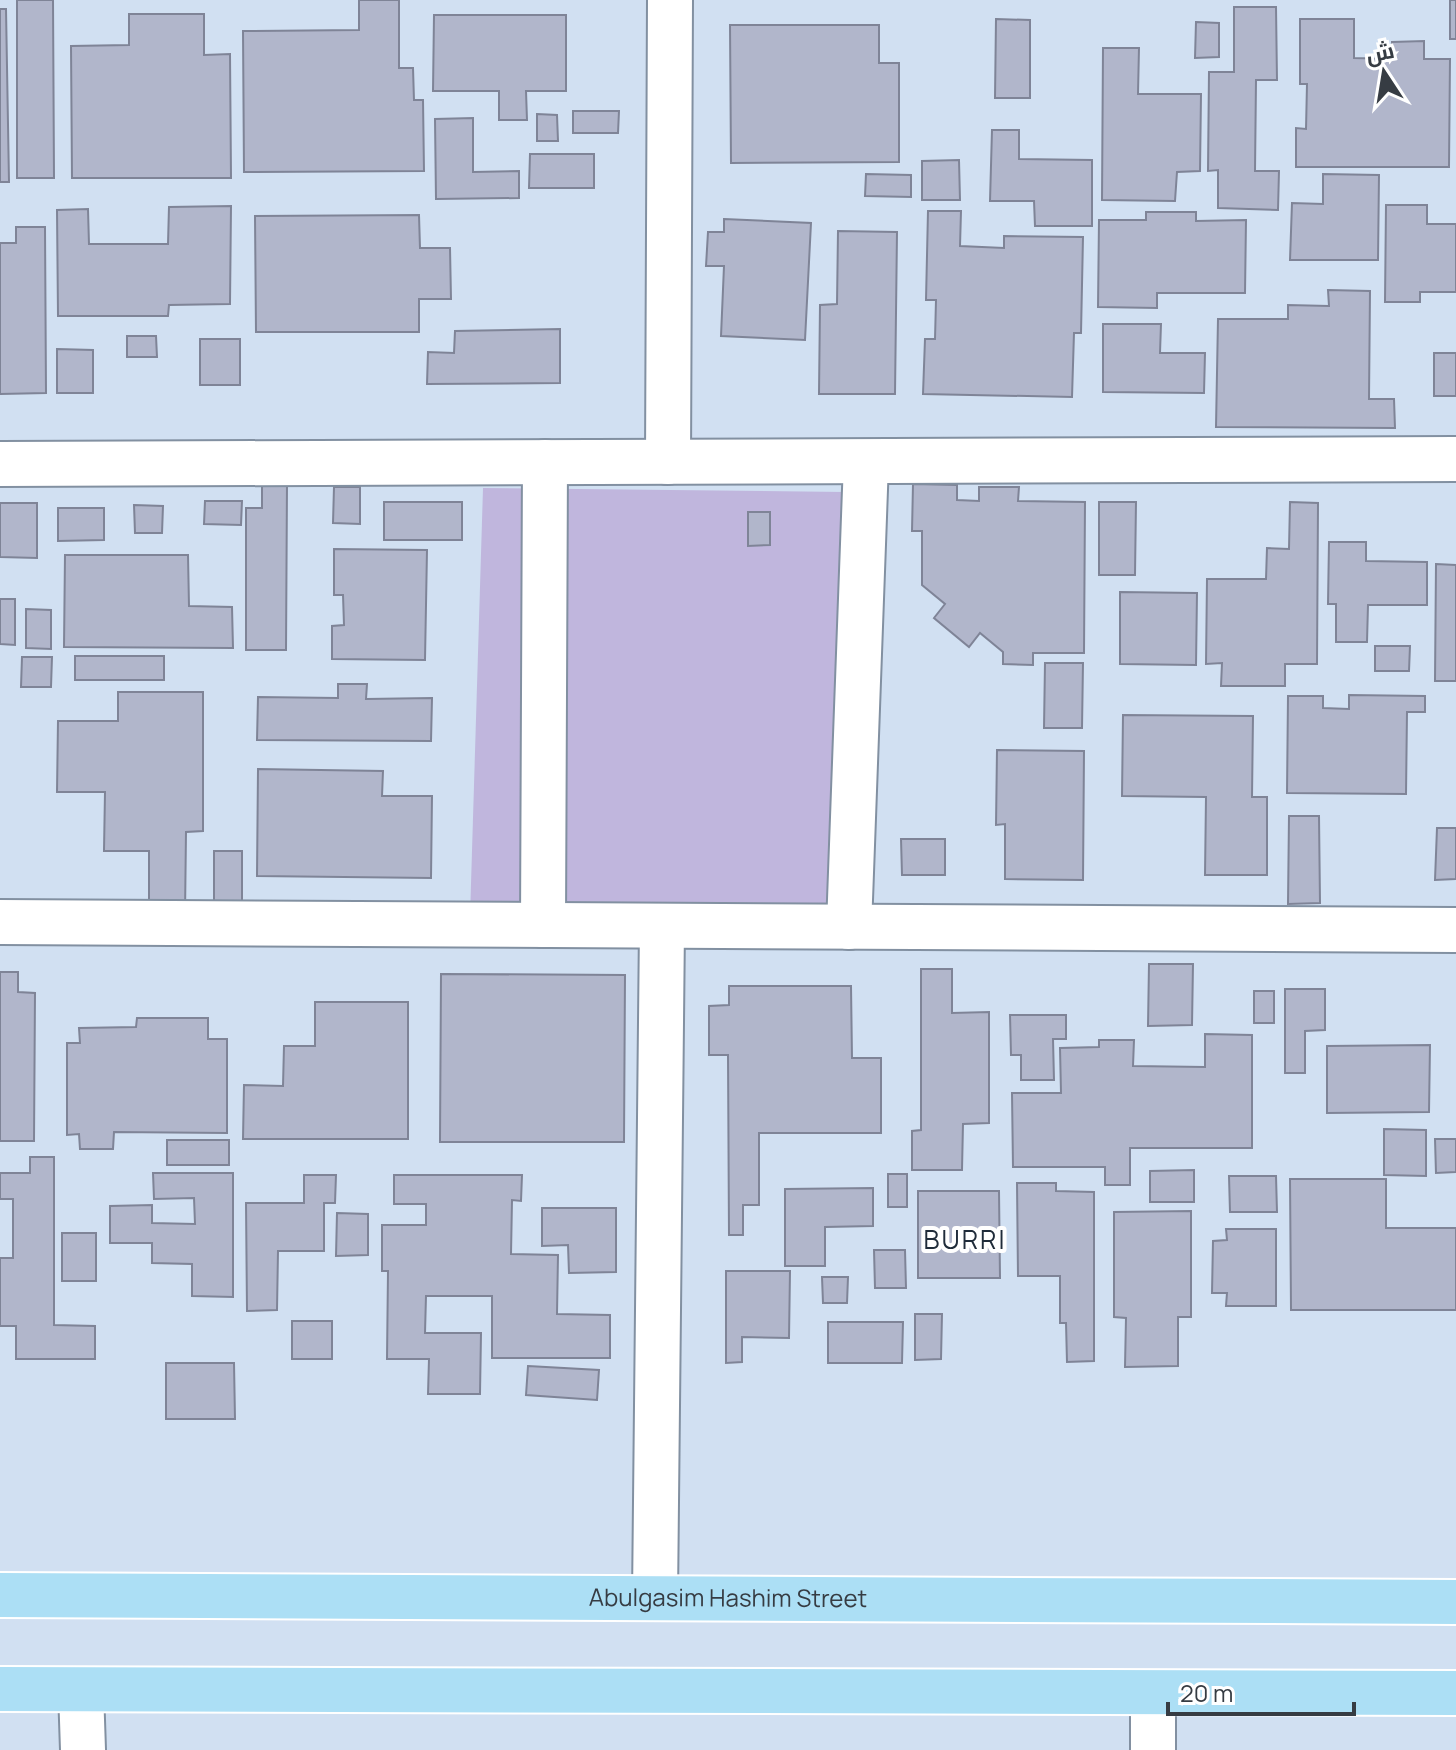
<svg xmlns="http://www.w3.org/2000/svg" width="1456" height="1750" font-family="Manrope,Cairo,sans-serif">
	<rect width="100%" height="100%" fill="#d1e0f2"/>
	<path fill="#c0b6dd" d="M483 488 845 492 840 931 470 917Z"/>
	<g fill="#b1b6cb" stroke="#7f8497" stroke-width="2">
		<path d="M17 0H53L54 178H17Z"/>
		<path d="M359 0H399V68H413L414 100H423L424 171 244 172 243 31 359 30Z"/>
		<rect x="1450" y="0" width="6" height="39"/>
		<path d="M1234 7H1276L1277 80H1256L1255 171H1279L1278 210 1218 208V170L1208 171 1209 72H1234Z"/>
		<path d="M0 9H6L9 182H0Z"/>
		<path d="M129 14H204V55L230 54 231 178H72L71 46 129 45Z"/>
		<path d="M434 15H566V91H526L527 120H499V91H433Z"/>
		<path d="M996 19 1030 20V98H995Z"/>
		<path d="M1300 19H1354V58L1392 59V42L1424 41V59H1450L1449 167H1296V128L1306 129 1307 84H1300Z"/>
		<path d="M1196 22 1219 23V57L1195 58Z"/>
		<path d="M730 25H879V63H899V162L731 163Z"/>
		<path d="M1103 48H1139L1138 94H1201L1200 171 1177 172 1175 201 1102 200Z"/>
		<path d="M573 111H619L618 133H573Z"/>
		<path d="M537 114 557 115 558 141H537Z"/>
		<path d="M473 118V172L519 171V198L436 199 435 119Z"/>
		<path d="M992 130H1019V159L1092 160V226H1035L1034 201H990Z"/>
		<path d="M530 154H594V188H529Z"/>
		<path d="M959 160 960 200H922V161Z"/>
		<path d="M866 174 911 175V197L865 196Z"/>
		<path d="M1323 174 1379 175 1378 260H1290L1292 203 1323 204Z"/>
		<path d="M1386 205H1427V224H1456V292H1420V302H1385Z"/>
		<path d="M231 206 230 304 169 305 168 316H58L57 210 88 209 89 244H168L169 207Z"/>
		<path d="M928 211H961L960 246 1004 248V236L1083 237 1081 333H1074L1072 397 923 394 925 339H935L936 300H926Z"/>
		<path d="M1146 212H1196V221L1246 220 1245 293H1157V308L1098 307 1099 220H1146Z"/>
		<path d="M419 215 420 248H450L451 299H419V332H256L255 216Z"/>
		<path d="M724 219 811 223 805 340 721 336 724 266H706L708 232H724Z"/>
		<path d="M16 227H45L46 393 0 394V243H16Z"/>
		<path d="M838 231 897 232 895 394H819L820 305 837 304Z"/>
		<path d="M1328 290 1370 291 1369 399H1394L1395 428 1216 427 1218 319H1288V305L1329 306Z"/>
		<path d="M1103 324H1161L1160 353H1205L1204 393 1103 392Z"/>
		<path d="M560 329V383L427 384 428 352 454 353 455 331Z"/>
		<path d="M127 336H156L157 357H127Z"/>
		<rect x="200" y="339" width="40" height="46"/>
		<path d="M57 349 93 350V393H57Z"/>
		<rect x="1434" y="353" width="22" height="43"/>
		<path d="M262 484H287L286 650H246V508H262Z"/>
		<path d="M913 484 957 485V500L979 501V487H1019L1018 501 1085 502 1084 653H1033V665L1003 664V652L980 633 969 647 934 618 945 604 922 585V531H912Z"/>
		<path d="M334 487H360V524L333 523Z"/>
		<path d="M205 501H242L241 525 204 524Z"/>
		<rect x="384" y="502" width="78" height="38"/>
		<path d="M1099 502H1136L1135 575H1099Z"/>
		<path d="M1290 502 1318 503 1317 664H1285V686H1221L1222 663 1206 664 1207 579H1266L1267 548 1289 549Z"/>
		<path d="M0 503H37V558L0 557Z"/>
		<path d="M134 505 163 506 162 533H135Z"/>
		<path d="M58 508H104V540L58 541Z"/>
		<path d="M748 512H770V545L748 546Z"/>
		<path d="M1329 542H1366V561L1427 562V605H1368L1367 642H1336V604H1328Z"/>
		<path d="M334 549 427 550 425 660 332 659V626L344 625 343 595H334Z"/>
		<path d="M65 555H188L189 606 232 607 233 648 64 647Z"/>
		<path d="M1436 564 1456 565V681H1435Z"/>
		<path d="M1120 592 1197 593 1196 665 1120 664Z"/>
		<path d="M0 599H15V645L0 644Z"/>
		<path d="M26 609 51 610V649L26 648Z"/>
		<path d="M1375 646H1410L1409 671H1375Z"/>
		<rect x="75" y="656" width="89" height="24"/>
		<path d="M22 657H52L51 687H21Z"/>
		<path d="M1045 663H1083L1082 728H1044Z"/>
		<path d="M338 684H367L366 699 432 698 431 741 257 740 258 697 338 698Z"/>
		<path d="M118 692H203V831L186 832 185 915H149V851H104L105 792H57L58 721H118Z"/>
		<path d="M1349 695 1425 696V712H1407L1406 794 1287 793 1288 696H1323V708L1349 709Z"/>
		<path d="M1123 715 1253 716 1252 797H1267V875H1205L1206 797 1122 796Z"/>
		<path d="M997 750 1084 751 1083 880 1005 879V824L996 825Z"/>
		<path d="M258 769 383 771 382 796H432L431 878 257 876Z"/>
		<path d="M1289 816H1319L1320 903 1288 904Z"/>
		<path d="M1437 828H1456V879L1435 880Z"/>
		<path d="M901 839H945V875H902Z"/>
		<path d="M214 851H242V910L214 909Z"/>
		<path d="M1149 964H1193L1192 1025 1148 1026Z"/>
		<path d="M921 969H952V1013L989 1012V1123L963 1124 962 1170H912V1131L921 1130Z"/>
		<path d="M0 972H18V992L35 993 34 1141H0Z"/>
		<path d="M441 974 625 975 624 1142H440Z"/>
		<path d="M729 986H851L852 1058H881V1133H759V1205H743V1235H729L728 1055H709V1006L729 1005Z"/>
		<path d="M1285 989H1325V1030L1305 1031V1073H1285Z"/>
		<rect x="1254" y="991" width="20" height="32"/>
		<path d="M315 1002H408V1139H243L244 1085 283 1086 284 1046H315Z"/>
		<path d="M1010 1015H1066V1039H1053L1054 1080H1021V1055H1011Z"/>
		<path d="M137 1018H208V1039H227V1133L114 1132 113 1149H80L79 1134 67 1135V1043H80L79 1028 136 1027Z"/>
		<path d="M1205 1034 1252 1035V1148H1130V1185H1105V1167H1013L1012 1093H1061L1060 1048 1099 1047V1040H1134L1133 1066 1205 1067Z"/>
		<path d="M1430 1045 1429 1112 1327 1113V1046Z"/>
		<path d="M1384 1129 1426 1130V1176L1384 1175Z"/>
		<path d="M1435 1139H1456V1172L1436 1173Z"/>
		<rect x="167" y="1140" width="62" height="25"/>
		<path d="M30 1157H54V1325L95 1326V1359H16V1326H0V1258H13V1199H0V1173H30Z"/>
		<path d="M1194 1170V1202H1150V1171Z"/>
		<path d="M153 1173H233V1297L192 1296V1264L152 1263V1243H110V1206L152 1205V1223L195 1224 194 1198 154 1199Z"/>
		<rect x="888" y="1174" width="19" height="33"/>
		<path d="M304 1175H336L335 1203H324V1251H278L277 1310 247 1311 246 1203H304Z"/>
		<path d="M394 1175H522L521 1201 512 1200 511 1254 558 1255 557 1314 610 1315V1358H492V1296H426L425 1333H481L480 1394H428L429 1359H387L388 1271H382V1225H426V1204H394Z"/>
		<path d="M1229 1176H1276L1277 1212H1230Z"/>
		<path d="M1290 1179H1386V1228H1456V1310H1291Z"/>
		<path d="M1017 1183H1056V1191L1094 1192V1361L1067 1362 1066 1323H1060V1276H1018Z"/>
		<path d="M873 1188V1226L825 1227V1266H785V1189Z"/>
		<path d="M918 1191H999L1000 1278H918Z"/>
		<path d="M542 1208H616V1272L569 1273 568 1245 542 1246Z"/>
		<path d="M1191 1211V1317H1178V1366L1125 1367 1126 1318 1114 1317V1212Z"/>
		<path d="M337 1213 368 1214V1255L336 1256Z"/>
		<path d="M1226 1229H1276V1306H1226L1227 1293H1212L1213 1241 1227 1240Z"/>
		<rect x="62" y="1233" width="34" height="48"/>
		<path d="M874 1250H905L906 1288H875Z"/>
		<path d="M726 1271H790L789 1338 742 1337V1362L726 1363Z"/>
		<path d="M822 1277H848L847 1303H823Z"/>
		<path d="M915 1314H942L941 1359 915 1360Z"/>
		<rect x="292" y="1321" width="40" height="38"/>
		<path d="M828 1322H903L902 1363H828Z"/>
		<path d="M166 1363H234L235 1419H166Z"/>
		<path d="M528 1366 599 1370 597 1400 526 1395Z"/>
	</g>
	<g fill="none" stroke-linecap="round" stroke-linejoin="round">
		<defs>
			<g id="minor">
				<path d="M668 462 670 0"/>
				<path d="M0 464 1456 459"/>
				<path d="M0 922 1456 930"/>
				<path d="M543 925 545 462"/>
				<path d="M849 927 866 462"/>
				<path d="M655 1598 662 926"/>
				<path d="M81 1690 83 1750"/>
				<path d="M1153 1750V1693"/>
			</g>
			<g id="major">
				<path id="s1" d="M0 1595 1456 1602"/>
				<path d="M0 1689 1456 1693"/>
			</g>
		</defs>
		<use href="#minor" stroke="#8290a1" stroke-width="48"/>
		<use href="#major" stroke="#fff" stroke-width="48"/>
		<use href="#minor" stroke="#fff" stroke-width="44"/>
		<use href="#major" stroke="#acdff5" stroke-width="44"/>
	</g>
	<g text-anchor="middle" stroke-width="8" stroke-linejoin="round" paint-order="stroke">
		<g font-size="24" fill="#363c43" stroke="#fff">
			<text dy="8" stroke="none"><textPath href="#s1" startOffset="728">Abulgasim Hashim Street</textPath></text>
		</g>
		<g font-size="26" letter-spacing="2" fill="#202c3a" stroke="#fff">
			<text x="965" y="1249">BURRI</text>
		</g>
	</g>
	<g transform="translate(1384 72) rotate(348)" stroke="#ffffff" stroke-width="6" paint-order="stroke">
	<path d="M0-6L14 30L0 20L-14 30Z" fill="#363c43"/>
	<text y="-12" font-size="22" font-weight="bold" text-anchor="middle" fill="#363c43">ش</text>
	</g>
	<path d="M1168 1702v12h186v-12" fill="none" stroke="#363c43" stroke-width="4"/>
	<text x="1180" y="1702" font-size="24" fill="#363c43" stroke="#ffffff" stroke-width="6" paint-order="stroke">20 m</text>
</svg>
